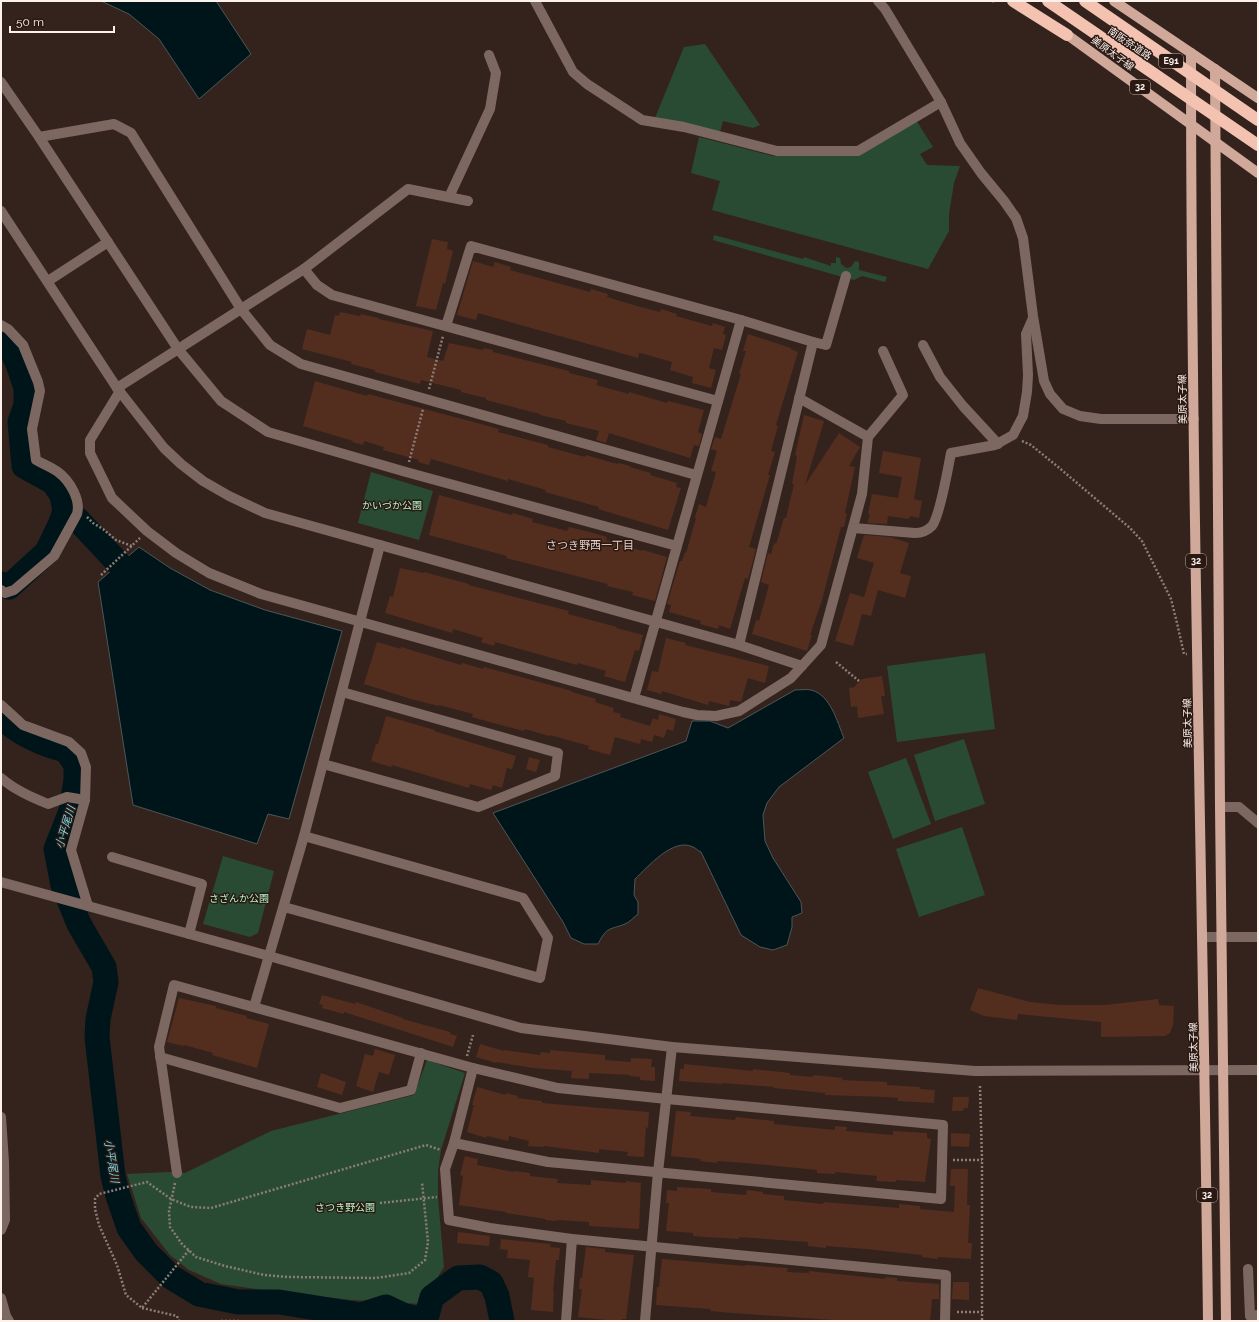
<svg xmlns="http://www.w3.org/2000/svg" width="1259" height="1322" font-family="Raleway,'Noto Sans JP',sans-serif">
	<rect width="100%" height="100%" fill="#34231c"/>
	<g fill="#294b34">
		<path d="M705 44 760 125 753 128 723 121 720 132 655 118 684 47Z"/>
		<path d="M916 120 933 147 920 154 927 165 960 166 954 183 949 214V231L928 269 712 210 720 181 691 173 699 137 773 156H858Z"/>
		<path d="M714 235 803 259 804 257 831 266V263H836V257L840 258 841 264 846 268 851 267 855 261 859 262V270L887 277 885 282 862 276 854 280 839 276 713 240Z"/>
		<path d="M371 472 433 491 419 540 358 523Z"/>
		<path d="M985 653 995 729 897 742 887 666Z"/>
		<path d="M964 739 985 804 935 821 914 755Z"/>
		<path d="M906 758 931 824 893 839 868 772Z"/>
		<path d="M962 827 985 895 919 917 896 849Z"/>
		<path d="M223 856 274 871 258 933 250 937 203 924Z"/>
		<path d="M427 1060 465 1073 441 1150 438 1171V1197L444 1267 421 1304 352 1300 276 1292 221 1284 189 1270 170 1255 141 1218 127 1174 169 1172 185 1173 271 1131 414 1095Z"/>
	</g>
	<g fill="#001519" stroke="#4c5758">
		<path d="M101 1H216L251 54 199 99 159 39 129 14Z"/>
		<path d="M139 547 170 568 210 590 265 610 342 631 289 819 268 814 257 844 133 805 98 582Z"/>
		<path d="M795 690C800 690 806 689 811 690 831 695 837 722 844 738L779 787 767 803 763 815 765 841 773 858 801 902 802 913 792 917V927L787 945 773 950 760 947 741 935 701 852C698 851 696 848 693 847 673 837 648 867 635 879L634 895 638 902V914C634 917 630 922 625 924 610 930 607 926 598 944H584L571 938 563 922 493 813 686 741 692 721H710L728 728Z"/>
	</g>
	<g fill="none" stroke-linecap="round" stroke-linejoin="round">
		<g stroke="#001519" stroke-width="25">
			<path d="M1 339 9 345 18 364 26 388V405L20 422 24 466 53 482 62 495 65 511 60 525 47 552 9 587 1 584"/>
			<path d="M65 511 78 520 119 564"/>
			<path d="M1 716C17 733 44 745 66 750L76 765V780L71 811 56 849 63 885 79 924 104 967 106 982 98 1019 97 1037 113 1176 118 1196 129 1228 146 1252 171 1277 199 1294 238 1302H279L361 1315 386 1307 403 1315 421 1320 427 1315 432 1297 458 1278 480 1277 491 1283 497 1296 502 1321"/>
		</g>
	</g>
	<g fill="#532e1f">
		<path d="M432 239 448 242 447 249 453 251 448 272 445 284 443 283 436 310 416 306Z"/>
		<path d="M473 261 493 267 495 262 511 267 510 270 590 292 591 289 608 294 607 297 637 306 660 312 661 309 677 314 676 316 712 326 713 323 725 327 723 334 726 335 722 350 714 348 709 368 716 370 711 388 692 383 693 377 670 370 672 362 644 354 639 353 638 358 478 313 476 320 457 315Z"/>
		<path d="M340 312 360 316 361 314 379 318V319L433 331 427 357 443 361 449 343 483 350 484 348 493 350V352L569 371V373L598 380 596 385 629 394V392L667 403 668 401 704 410 698 432 702 434 699 446 694 445 690 458 609 433 606 443 596 440 599 431 566 423V421L540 415V414L486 400V398L461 392V390L421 380 420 384 375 372V370L351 364 352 362 302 349 307 329 330 335 335 315 339 316Z"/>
		<path d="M748 334 791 348V349L798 352 776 425 778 426 771 451 775 452 768 475H770L749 547 756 549 748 579 745 578 730 629 719 625 718 629 700 624 701 621 669 612 671 605 667 604 680 561H682L685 552 686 553 696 518 695 517 699 504 706 507 716 472 711 471 717 451 711 449 715 437 721 439 741 374H739L746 351H743Z"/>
		<path d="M315 381 367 396 368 394 481 424 499 429 498 432 548 445V447L585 457 586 455 617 464 618 463 630 466V467L651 473 650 475 677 483 676 487 681 488 668 530 598 509 599 507 545 492 546 490 508 479V481L431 459 429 465 418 462 419 460 383 450 384 447 364 441 363 445 352 442 353 441 303 426Z"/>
		<path d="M804 415 824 421 805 485 839 433 860 447 849 466 855 467 845 513 847 514 844 527H841L822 600 810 635H812L807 651 752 634 756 620 759 621 769 585 761 582 768 553 771 554 774 543 776 544 784 518H786L794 484H792L797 456 795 455Z"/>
		<path d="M883 451 921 458 914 499 922 501 919 518 910 516 909 519 888 516 887 524 867 523 870 514H868L872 494 898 498 902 477 879 473Z"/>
		<path d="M439 495 512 515 513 513 533 519 532 522 567 531 569 527 590 532 607 537 606 540 642 551 643 550 667 557 655 601 632 595 633 592 607 586 608 584 506 558 507 556 429 535Z"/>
		<path d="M864 535 890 537 909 543 900 573 911 576 905 598 878 590 871 616 862 614 853 646 835 641 850 593 864 597 874 563 857 558Z"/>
		<path d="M400 568 424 573V572L469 584V585L569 611 568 614 617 627 616 628 643 635 639 651 635 650 625 682 604 676 606 671 578 663 577 665 495 642 494 646 481 642 483 638 453 629 452 633 385 613 390 596 393 597Z"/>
		<path d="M666 638 686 643 685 645 769 666 765 683 748 678 741 702 730 700 729 706 709 701 708 705 662 691 661 694 647 690 652 671 658 672Z"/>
		<path d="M377 642 401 649V647L461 665 462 663 483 669 484 667 572 691V692L596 699 595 702 614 708 613 712 621 714 620 717 650 726 653 718 658 720 659 714 676 719 673 731 667 729 664 738 654 735 652 742 641 739 640 744 615 737 610 755 588 749 589 746 550 735 549 736 525 729 524 731 493 723 472 717 473 714 439 705V706L411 699 364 684Z"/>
		<path d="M882 676 885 696H881L884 714 858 718 857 706 851 707 849 688 855 687V686L862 679Z"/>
		<path d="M386 716 435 730 434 731 516 756 512 769 507 768 502 788 493 785 491 790 470 784 469 788 392 765 391 767 371 761 376 744H378Z"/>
		<path d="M529 757 540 760 536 772 526 769Z"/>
		<path d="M978 988 1030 1002 1059 1005H1105L1158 999 1159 1005 1174 1006 1173 1025 1170 1033 1165 1036 1101 1037V1022L1018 1014 1017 1020 984 1016 970 1010Z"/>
		<path d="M322 995 355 1004 356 1002 403 1018V1019L450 1032V1034L457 1036 453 1047 344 1012V1014L322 1008 323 1005 319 1004Z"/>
		<path d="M179 998 216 1006V1008L247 1016 246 1018 269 1024 257 1068 212 1055 213 1053 184 1045 183 1046 167 1042Z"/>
		<path d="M480 1044 504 1051 505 1050 540 1055 541 1052 550 1053V1050L605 1055V1060L631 1062V1058L652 1059 651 1067H655V1081L640 1080V1077L630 1076V1075L589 1073V1079L571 1078 572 1071 533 1068 496 1062V1063L476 1057Z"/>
		<path d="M375 1049 395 1055 389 1075 379 1072 373 1092 356 1086 365 1054 373 1056Z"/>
		<path d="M684 1064 753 1071V1069L772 1071 790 1073V1075L813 1077V1075L843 1078 842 1080 887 1082V1085L920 1087V1089L935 1090 934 1103 898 1101V1098L886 1097 825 1095V1093L774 1088V1087L723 1083V1084L679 1081 680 1069H684Z"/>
		<path d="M321 1073 346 1082 342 1095 317 1087Z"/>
		<path d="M477 1087 506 1095V1093L518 1096 517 1098 542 1101V1103L649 1112 648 1128 646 1127 644 1157 627 1156 628 1152 599 1149V1153L544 1146V1147L528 1146 529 1141 509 1136 508 1141 487 1136 486 1138 467 1132 474 1105H472Z"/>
		<path d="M953 1097H969L968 1108H964L963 1111H952Z"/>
		<path d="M676 1111 691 1112 690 1116 735 1120 736 1117 774 1121V1124L835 1130V1126L847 1127 846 1131 893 1135V1131L927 1133V1138L931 1139 925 1182 896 1180V1182L876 1181 877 1176 835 1172V1174L817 1173V1170L746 1163 717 1161V1163L700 1161 701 1159 671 1156Z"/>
		<path d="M951 1133 970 1134 969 1147 951 1146Z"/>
		<path d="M465 1156 478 1159 477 1165 514 1172V1171L530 1173V1176L558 1179 557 1183 591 1185V1180L626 1183V1181L641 1183 639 1229 589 1226V1222L557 1220 556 1221 545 1220V1219L506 1213V1212L459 1205 463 1176 460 1175Z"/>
		<path d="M951 1169H968L967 1205H970L968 1243H972L971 1259 938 1257V1259L922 1257V1255L866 1249 826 1246V1248L808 1246V1242L739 1237V1239L706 1237 693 1236V1233L666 1231 669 1203H666L667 1190 677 1191V1187L711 1189V1192L746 1195 747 1190 763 1192V1194L784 1196V1200L823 1204 824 1202 899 1208V1204L920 1206V1209L954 1212 955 1186H950Z"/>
		<path d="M458 1232 490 1236 489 1246 457 1243Z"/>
		<path d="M501 1239 551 1244 550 1247 560 1248 559 1260H556L553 1292H554L553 1312 531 1310 534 1278 528 1277 530 1260 507 1258 508 1250 500 1249Z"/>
		<path d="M586 1247 605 1249V1252L634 1255 626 1319H622L621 1321H617L578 1317 582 1289H579L580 1278H582Z"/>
		<path d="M662 1259 745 1266V1265L788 1268 787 1272 809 1273V1271L885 1279V1277L897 1278V1281L939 1284V1299H932L930 1321H834V1320L732 1313 710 1311 711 1309 656 1305 657 1287H659Z"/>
		<path d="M953 1282H969V1300L952 1299Z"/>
	</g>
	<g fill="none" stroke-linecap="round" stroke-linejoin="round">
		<g stroke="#8c7d77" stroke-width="2.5" stroke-dasharray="2 2" stroke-linecap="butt">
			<path d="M993 1 994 2"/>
			<path d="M429 389 443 336"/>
			<path d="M1022 441 1031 445 1057 466 1130 528 1142 541 1171 599 1177 623 1184 654H1187"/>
			<path d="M409 462 423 409"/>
			<path d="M87 517 93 523 103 529 116 540 132 546"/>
			<path d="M101 575 140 538"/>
			<path d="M836 662 859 681"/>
			<path d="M467 1056 473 1035"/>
			<path d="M980 1086 982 1160V1321"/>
			<path d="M953 1160H982"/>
			<path d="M175 1183 169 1211 170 1227 182 1244 196 1257 225 1266 264 1275 288 1277 376 1278 409 1273 425 1260 428 1242 422 1182"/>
			<path d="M380 1203 437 1197"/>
			<path d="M189 1250 142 1308 126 1295 117 1265 99 1225 95 1209V1199L99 1194 147 1182 171 1199 191 1207 211 1208 426 1145 441 1150"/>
			<path d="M142 1308 177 1316 179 1321"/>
			<path d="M957 1312H982"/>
			<path d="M221 1321H239"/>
		</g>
		<g stroke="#7c6861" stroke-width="10">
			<path d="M535 1 573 72 587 84 642 120 684 127 777 151H858L941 102"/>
			<path d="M878 1 885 9 941 102 960 143 981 173 1004 201 1016 218 1023 238 1033 316 1044 381 1050 394 1063 409 1080 416 1101 419H1194"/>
			<path d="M1 82 39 137 178 349 221 401 268 432 406 472 677 546"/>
			<path d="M39 137 114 124 131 133 241 309 270 345 301 364 696 475"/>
			<path d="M449 197 490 109 496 73 489 55"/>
			<path d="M1 211 117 388 164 448 181 464 203 481 229 496 265 513 739 645 802 666"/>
			<path d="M304 269 317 285 332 295 718 401"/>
			<path d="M48 281 108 242"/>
			<path d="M1 325 8 329 23 345 38 382 40 391 32 429 36 460C43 464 51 467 58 472 70 481 81 500 77 514L54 556 14 590 5 593 1 590"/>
			<path d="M446 326 471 246 741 320 813 342 826 345 846 276"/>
			<path d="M923 345 940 377 963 406 998 444"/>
			<path d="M117 388 304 269 408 189 468 201"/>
			<path d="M120 391 90 440V453L112 498 147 531 176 553 209 573 261 594 683 712 697 715 716 716 739 711 791 678 821 645 862 494 868 437 799 398"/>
			<path d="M868 437 903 395 883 351"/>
			<path d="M853 528 915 533C921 533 927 531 932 526 940 516 948 468 951 453L995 445 1013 435 1023 416 1027 392 1028 375 1026 334 1033 318"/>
			<path d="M739 645 813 342"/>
			<path d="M634 698 741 320"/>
			<path d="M1 705 23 725 69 742 81 753 86 767 85 800 71 850 88 906"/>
			<path d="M323 764 478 807 555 776 558 753 342 692"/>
			<path d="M1 778C15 790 31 797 48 804L67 797 85 800"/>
			<path d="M1220 807H1239L1258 823"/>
			<path d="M112 857 202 884 189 934"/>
			<path d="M1 882 269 956 521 1028 672 1047 975 1071 1258 1070"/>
			<path d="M284 907 540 978 548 938 523 898 304 836"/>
			<path d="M1203 937H1258"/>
			<path d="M254 1007 304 836 380 545"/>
			<path d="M160 1057 340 1108 411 1090 421 1053"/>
			<path d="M473 1068 454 1143 445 1169 449 1220 490 1228 572 1239 946 1275 945 1321"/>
			<path d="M1 1117 4 1162 5 1220 1 1230"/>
			<path d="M177 1173 159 1047 174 985 473 1068 558 1088 667 1099 943 1125 941 1199 548 1162 454 1143"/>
			<path d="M1248 1269 1250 1316 1258 1315"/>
			<path d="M1 1298 6 1316 9 1321"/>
			<path d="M566 1321 572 1239"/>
			<path d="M645 1321 658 1172 672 1047"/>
		</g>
		<g stroke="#d1a99a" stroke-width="10">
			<path d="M1114 1 1258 98"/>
			<path d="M1062 31 1258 173"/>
			<path d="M1191 53C1191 476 1203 898 1208 1321"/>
			<path d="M1215 69 1220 807 1226 1321"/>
		</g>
		<path stroke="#f3c2b1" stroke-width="12" d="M1013 1 1067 35"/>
		<g stroke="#f3c2b1" stroke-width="12">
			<path d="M1048 1 1258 145"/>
			<path d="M1085 1 1258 120"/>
		</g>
	</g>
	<g text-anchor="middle" stroke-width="3" stroke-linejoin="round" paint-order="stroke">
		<g fill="#2a1913" stroke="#beb0ab" stroke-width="1">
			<rect x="1159" y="54" width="24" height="14" rx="3"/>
			<rect x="1130" y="80" width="20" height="14" rx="3"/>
			<rect x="1186" y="554" width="20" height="14" rx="3"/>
			<rect x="1197" y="1188" width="20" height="14" rx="3"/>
		</g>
		<g font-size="9" font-weight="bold" fill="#fdf1ec">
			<text x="1171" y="64">E91</text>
			<text x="1140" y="90">32</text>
			<text x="1196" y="564">32</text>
			<text x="1207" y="1198">32</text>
		</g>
		<g font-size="10" fill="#fdf1ec" stroke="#2a1913">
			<text transform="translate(1130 43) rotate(34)" y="4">南阪奈道路</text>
			<text transform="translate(1113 53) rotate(36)" y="4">美原太子線</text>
			<text transform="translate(1182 399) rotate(-91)" y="4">美原太子線</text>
			<text transform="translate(1187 723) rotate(-91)" y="4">美原太子線</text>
			<text transform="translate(1193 1047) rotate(-91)" y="4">美原太子線</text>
		</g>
		<g font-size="10" fill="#b5f6c8" stroke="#2a1913">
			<text x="392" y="509">かいづか公園</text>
			<text x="239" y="902">さざんか公園</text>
			<text x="345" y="1211">さつき野公園</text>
		</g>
		<g font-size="11" fill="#e6cec5" stroke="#2a1913">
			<text x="590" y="549">さつき野西一丁目</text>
		</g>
		<g font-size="11" font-style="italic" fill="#76d2e2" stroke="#2a1913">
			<text transform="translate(65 827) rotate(-73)" y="4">小平尾川</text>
			<text transform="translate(112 1161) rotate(81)" y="4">小平尾川</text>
		</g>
	</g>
	<rect width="1259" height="1322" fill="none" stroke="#fdf1ec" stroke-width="4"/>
	<path d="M10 26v6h104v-6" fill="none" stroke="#fdf1ec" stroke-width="2"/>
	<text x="16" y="26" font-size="12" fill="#fdf1ec" stroke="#2a1913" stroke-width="3" paint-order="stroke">50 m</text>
</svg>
